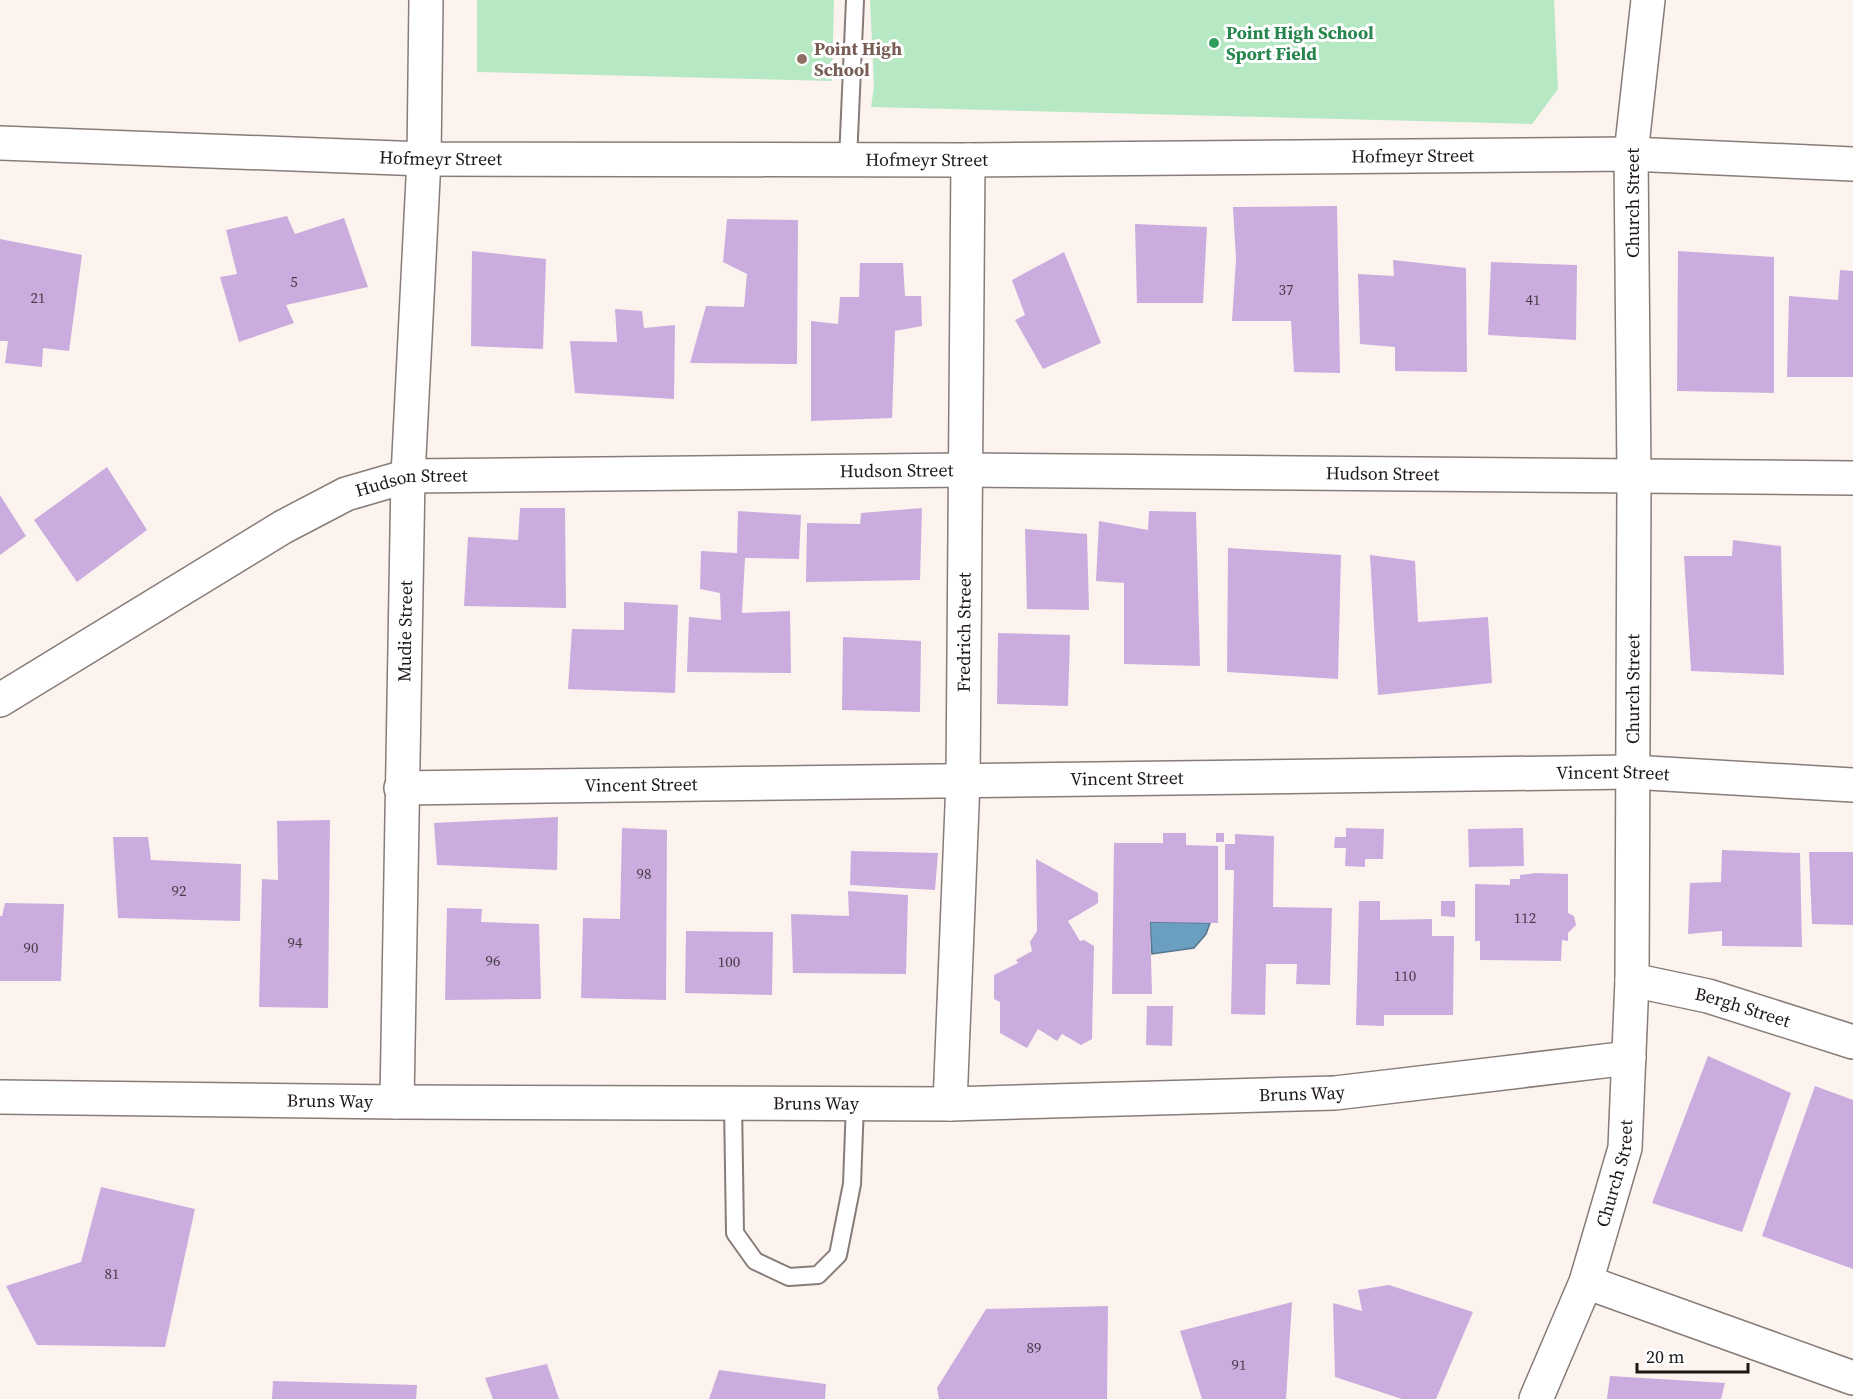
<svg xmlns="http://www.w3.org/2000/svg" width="1853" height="1399" font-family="'Source Serif 4',serif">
	<rect width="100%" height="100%" fill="#fdf3ee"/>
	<g fill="#b6e8c4">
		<path d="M477 0H834L832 81 477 72Z"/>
		<path d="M870 0H1554L1558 89 1532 124 871 107 874 86Z"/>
	</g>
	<path fill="#6a9fc0" stroke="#53768d" stroke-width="1.5" d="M1150 922 1210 923 1206 934 1194 948 1152 954Z"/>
	<g fill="#caadde">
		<path d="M1337 206 1340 373 1294 372 1291 321H1232L1236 259 1233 207Z"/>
		<path d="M287 216 295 234 344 218 368 287 286 305 294 323 239 342 220 277 237 274 226 230Z"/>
		<path d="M727 219 798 220 797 364 690 363 706 306 744 307 747 274 723 262Z"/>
		<path d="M1135 224 1207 227 1203 303H1137Z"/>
		<path d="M0 239 82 255 69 351 43 348 42 367 5 363 8 341H0Z"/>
		<path d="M472 251 546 259 543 349 471 346Z"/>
		<path d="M1678 251 1774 257V393L1677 391Z"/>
		<path d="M1064 252 1101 343 1043 369 1015 320 1025 315 1012 280Z"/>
		<path d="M1393 260 1466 268 1467 372 1395 371V347L1360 344 1358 274 1394 276Z"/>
		<path d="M1491 262 1577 265 1576 340 1488 335Z"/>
		<path d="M860 263H903L905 296H921L922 326 895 331 892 418 811 421V321L838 324 840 297H859Z"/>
		<path d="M1840 270 1853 271V377H1787L1789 296 1838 300Z"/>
		<path d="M615 309 642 311 644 328 675 325 674 399 575 393 570 341 617 342Z"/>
		<path d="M107 467 147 530 77 582 34 520Z"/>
		<path d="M0 495 26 536 0 555Z"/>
		<path d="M520 508H565L566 608 464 606 468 537 518 540Z"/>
		<path d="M922 508 920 580 806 582 807 523 860 524 861 513Z"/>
		<path d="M738 511 801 515 799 559 745 558 742 613 790 611 791 673 687 672 689 617 721 620 720 593 700 589 701 551 737 553Z"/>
		<path d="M1149 511 1196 512 1200 666 1124 664V583L1096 581 1099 521 1148 530Z"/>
		<path d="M1025 529 1087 534 1089 610 1027 609Z"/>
		<path d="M1733 540 1781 546 1784 675 1691 671 1684 556H1732Z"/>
		<path d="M1228 548 1341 555 1338 679 1227 672Z"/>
		<path d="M1370 555 1415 561 1418 622 1488 617 1492 683 1378 695Z"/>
		<path d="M624 602 678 605 675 693 568 689 572 629 624 630Z"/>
		<path d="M998 633 1070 635 1068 706 997 704Z"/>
		<path d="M843 637 921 641 920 712 842 710Z"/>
		<path d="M558 817 557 870 437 865 434 823Z"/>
		<path d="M330 820 328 1008 259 1007 262 879 278 880 277 821Z"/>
		<path d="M622 828 667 830 666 1000 581 998 583 918 620 919Z"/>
		<path d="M1346 828 1384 829 1383 859H1365V867L1345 866 1346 848H1334L1335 837H1346Z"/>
		<path d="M1523 828 1524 866 1469 867 1468 829Z"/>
		<path d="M1163 833H1186V845L1218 846V923L1150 922 1152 994H1112L1114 843H1163Z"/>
		<rect x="1216" y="833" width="8" height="9"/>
		<path d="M1235 834 1274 836 1273 907 1332 908 1330 985 1296 984 1297 964H1266L1265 1015 1231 1014 1234 870H1225V844H1235Z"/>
		<path d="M113 837H148L151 860 241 864 240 921 118 918Z"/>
		<path d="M1722 850 1800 853 1802 947 1722 946V931L1688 934 1690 883 1721 882Z"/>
		<path d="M851 851 938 853 935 890 850 885Z"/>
		<path d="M1809 852H1853V925L1812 924Z"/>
		<path d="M1036 859 1098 893V903L1068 921 1080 941 1084 940 1094 946 1092 1039 1081 1045 1062 1034 1057 1041 1038 1029 1027 1048 1000 1033V1002L994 999V975L1018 963 1016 960 1032 951 1030 942 1037 931Z"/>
		<path d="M1536 873 1568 874V913L1574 916 1576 925 1568 933V941L1562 940 1561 961 1480 960V941H1475V884L1510 885V879H1520V875Z"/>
		<path d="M848 891 908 895 906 974 793 973 791 914 849 916Z"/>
		<path d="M1359 901H1380V920L1432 919V936H1454L1453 1015H1384V1026L1356 1025Z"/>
		<path d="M1441 901H1455V917L1441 916Z"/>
		<path d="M5 903 64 904 61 981H0V916H2Z"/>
		<path d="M447 908 482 909 481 922 539 924 541 999 445 1000Z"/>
		<path d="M686 931 773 932 772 995 685 993Z"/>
		<path d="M1147 1006H1173L1172 1046 1146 1045Z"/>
		<path d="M1708 1056 1791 1093 1742 1232 1652 1203Z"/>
		<path d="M1815 1086 1853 1100V1269L1762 1236Z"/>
		<path d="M101 1187 195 1209 165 1347 37 1345 6 1286 81 1262Z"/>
		<path d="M1389 1285 1473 1312 1436 1399H1402L1335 1377 1333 1303 1362 1311 1358 1290Z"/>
		<path d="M1292 1302 1286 1399H1202L1180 1331Z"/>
		<path d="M1108 1306 1107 1399H939L937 1388 986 1309Z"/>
		<path d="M547 1364 559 1399H493L485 1378Z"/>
		<path d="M719 1370 826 1384 825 1399H709Z"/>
		<path d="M1610 1376 1725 1383 1721 1399H1607Z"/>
		<path d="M273 1381 417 1385 416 1399H272Z"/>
	</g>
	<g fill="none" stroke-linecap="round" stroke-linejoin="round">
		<defs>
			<g id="lane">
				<path d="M848 160 855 0"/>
				<path d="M733 1103 735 1233 755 1261 789 1277 818 1275 838 1255 852 1184 855 1104"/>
			</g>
			<g id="street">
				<path id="s1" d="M0 143 424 159 968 160 1631 154 1853 164"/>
				<path id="s2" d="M0 700 283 527 346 494 408 476 964 470 1853 478"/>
				<path id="s3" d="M401 788 1631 772 1853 785"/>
				<path id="s4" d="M1632 980 1708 996 1853 1042"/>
				<path id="s5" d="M0 1097 397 1102 950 1104 1335 1093 1629 1058"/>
				<path id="s6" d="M397 1102 408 476 424 159 426 0"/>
				<path id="s7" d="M950 1104 963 781 968 160"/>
				<path d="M1586 1282 1853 1378"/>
				<path id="s8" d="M1536 1399 1586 1282 1625 1148 1632 980 1634 476 1631 154 1648 0"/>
			</g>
		</defs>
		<use href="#lane" stroke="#877c77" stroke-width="20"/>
		<use href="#street" stroke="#877c77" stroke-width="36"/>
		<use href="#lane" stroke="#fff" stroke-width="16"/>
		<use href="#street" stroke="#fff" stroke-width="33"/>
	</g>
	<circle fill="#2e9e5b" stroke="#fff" stroke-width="2" cx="1214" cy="43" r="6"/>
	<circle fill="#8d6e63" stroke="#fff" stroke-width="2" cx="802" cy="59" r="6"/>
	<g text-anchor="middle" stroke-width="6" stroke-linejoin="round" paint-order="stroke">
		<g font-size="15" fill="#483d48">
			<text x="294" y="287">5</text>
			<text x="1286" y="295">37</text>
			<text x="38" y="303">21</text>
			<text x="1533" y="305">41</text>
			<text x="644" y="879">98</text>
			<text x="179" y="896">92</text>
			<text x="1525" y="923">112</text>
			<text x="295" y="948">94</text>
			<text x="31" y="953">90</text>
			<text x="493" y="966">96</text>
			<text x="729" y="967">100</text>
			<text x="1405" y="981">110</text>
			<text x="112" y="1279">81</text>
			<text x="1034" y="1353">89</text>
			<text x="1239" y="1370">91</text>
		</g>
		<g font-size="18" font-weight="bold" fill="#27864d" stroke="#fff" text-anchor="start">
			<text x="1226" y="39">Point High School<tspan x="1226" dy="21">Sport Field</tspan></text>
		</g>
		<g font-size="18" font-weight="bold" fill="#785e54" stroke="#fff" text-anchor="start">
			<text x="814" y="55">Point High<tspan x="814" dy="21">School</tspan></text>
		</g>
		<g font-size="18" fill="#1d1816" stroke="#fff">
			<text dy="6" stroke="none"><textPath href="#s1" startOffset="1413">Hofmeyr Street</textPath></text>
			<text dy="6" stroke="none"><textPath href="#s1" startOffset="441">Hofmeyr Street</textPath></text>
			<text dy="6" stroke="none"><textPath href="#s1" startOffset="927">Hofmeyr Street</textPath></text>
			<text transform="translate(1633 203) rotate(-90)" y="6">Church Street</text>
			<text dy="6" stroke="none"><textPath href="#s2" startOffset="956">Hudson Street</textPath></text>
			<text dy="6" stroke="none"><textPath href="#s2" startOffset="1442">Hudson Street</textPath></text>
			<text dy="6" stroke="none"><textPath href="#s2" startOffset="470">Hudson Street</textPath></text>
			<text dy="6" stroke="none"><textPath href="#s6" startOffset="471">Mudie Street</textPath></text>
			<text dy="6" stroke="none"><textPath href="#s7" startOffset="472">Fredrich Street</textPath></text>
			<text dy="6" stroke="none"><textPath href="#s8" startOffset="726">Church Street</textPath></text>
			<text dy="6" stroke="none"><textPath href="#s3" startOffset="1212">Vincent Street</textPath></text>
			<text dy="6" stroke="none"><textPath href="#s3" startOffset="726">Vincent Street</textPath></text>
			<text dy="6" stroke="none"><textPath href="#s3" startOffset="240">Vincent Street</textPath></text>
			<text dy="6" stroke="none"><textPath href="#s4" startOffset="114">Bergh Street</textPath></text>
			<text dy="6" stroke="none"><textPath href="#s5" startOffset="1302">Bruns Way</textPath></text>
			<text dy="6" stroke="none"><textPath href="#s5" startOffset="330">Bruns Way</textPath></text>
			<text dy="6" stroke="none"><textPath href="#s5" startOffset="816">Bruns Way</textPath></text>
			<text dy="6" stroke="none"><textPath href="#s8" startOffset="240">Church Street</textPath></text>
		</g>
	</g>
	<path d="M1637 1363v9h111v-9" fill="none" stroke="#1d1816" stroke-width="3"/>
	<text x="1646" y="1363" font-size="18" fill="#1d1816" stroke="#ffffff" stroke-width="4.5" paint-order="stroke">20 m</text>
</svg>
